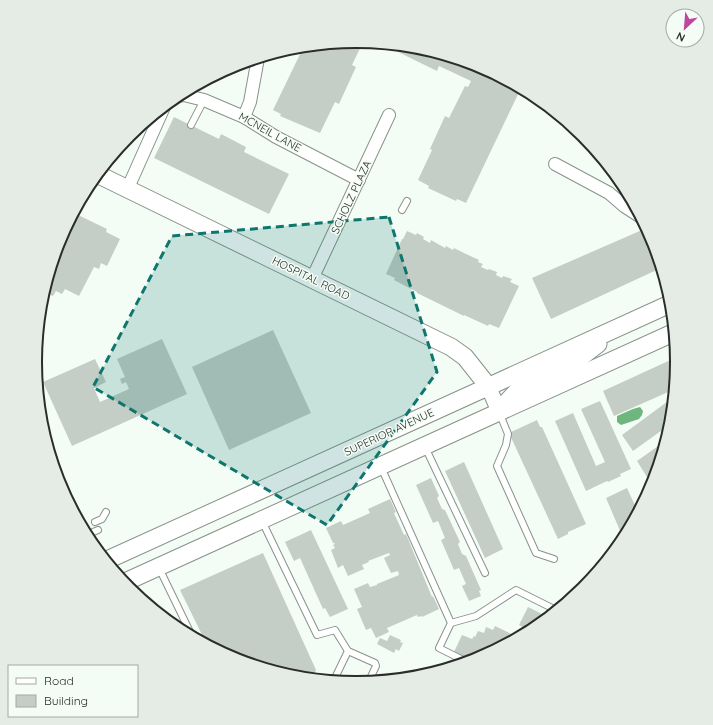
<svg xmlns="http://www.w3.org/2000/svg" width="713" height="725" font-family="Quicksand,sans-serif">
	<rect width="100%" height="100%" fill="#f4fdf5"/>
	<path fill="#6eb67e" d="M640 407 643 411 642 415 639 419 621 425 617 422V416L633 409Z"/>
	<g fill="#c5cec6">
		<path d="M357 41 363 42 352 65 356 67 339 104 335 102 320 133 280 116 281 114 273 110 304 46Z"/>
		<path d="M397 45 419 47 480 66 521 88 466 203 457 199 456 201 428 188 429 186 418 180 432 150 430 149 445 116 449 118 465 86 468 87 471 81 439 66 437 71 394 50Z"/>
		<path d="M174 117 219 139 221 134 246 147 244 152 289 174 269 214 154 158Z"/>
		<path d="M74 213 107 229 106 232 120 239 107 266 101 263 99 269 94 267 79 296 65 289 62 294 56 291 53 296 47 294 40 307 41 300 60 239Z"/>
		<path d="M642 230 661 268 551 319 532 278Z"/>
		<path d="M407 231 416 235 417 233 424 237 423 239 430 243 431 240 445 248 446 246 453 250 454 248 466 254 479 260 478 262 483 264 481 267 488 270 489 269 497 272 496 275 502 278 503 276 512 279 510 282 519 286 499 328 489 324 488 326 464 315V316L417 293V292L394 280 395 278 386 274 402 239H403Z"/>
		<path d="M273 330 311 413 229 450 192 367Z"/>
		<path d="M162 339 187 394 72 446 43 382 95 359 106 382 94 388 100 402 129 389 126 382 122 384 120 379 125 377 117 359Z"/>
		<path d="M677 357 675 389 614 416 603 391Z"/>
		<path d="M675 396 672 423 633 451 622 435Z"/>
		<path d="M600 401 631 469 620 474 621 476 608 482 607 481 586 491 555 421 573 413 596 466 605 462 581 409Z"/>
		<path d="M537 420 540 427H542L586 524 568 532V534L558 539 509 433Z"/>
		<path d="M668 439 659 469 647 477 637 461Z"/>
		<path d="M464 462 503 549 485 558 445 471Z"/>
		<path d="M431 478 439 496 437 498 442 509 445 510 460 542 458 544 462 554 466 556 481 590 479 591 481 596 469 601 462 586 466 584 459 568 454 570 441 540 445 538 438 521 433 523 416 485Z"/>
		<path d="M627 488 638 512 641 510 624 540 606 498Z"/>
		<path d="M390 499 396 512 394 513 404 535 406 534 432 597 433 596 439 609 422 617V616L418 617 417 615 387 628 389 632 376 638 371 628 366 630 357 609 362 607 354 589 368 583 370 587 377 585V584L399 575 398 571 391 573 384 558 390 555 389 553 368 561 369 562 362 565 364 569 348 576 343 565 338 568 331 550 335 548 333 545 335 544 334 543H333L326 528 341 521 343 525 370 513 368 509Z"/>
		<path d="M311 530 348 609 330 617 325 608 323 609 300 558 294 561 285 542Z"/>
		<path d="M263 553 316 670 311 680 294 678 233 659 207 645 180 590Z"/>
		<path d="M528 607 550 618 535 630 526 635 528 630 519 625Z"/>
		<path d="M495 626 520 638 474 661 454 652 462 635 472 639 474 636 475 637 478 631 484 633 486 627 493 630Z"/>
		<path d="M390 635 401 640 400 642 403 643 399 651 396 649 394 653 377 644 380 638 387 641Z"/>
	</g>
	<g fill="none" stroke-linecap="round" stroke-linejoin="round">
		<defs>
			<g id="service">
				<path d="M191 125 204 100"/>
				<path d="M402 210 407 201"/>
				<path d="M499 412 508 434 506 445 497 466 536 553 554 559"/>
				<path d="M425 447 485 573"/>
				<path d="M381 467 451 623 439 648 469 663"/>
				<path d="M262 521 317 635 335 630 348 651 375 663 376 666 368 683"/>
				<path d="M95 522 102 519 106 512"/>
				<path d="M86 535 98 530"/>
				<path d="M159 568 193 638"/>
				<path d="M451 623 476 616 516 590 558 611"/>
				<path d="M333 682 348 651"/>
			</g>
			<g id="minor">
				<path d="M177 96 184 95 204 100 244 117 276 137 359 180"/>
				<path d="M244 117 250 102 258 58"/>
				<path d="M555 164 609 193 624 206 641 217"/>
				<path d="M127 190 164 107"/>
				<path d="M312 279 389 115"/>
			</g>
			<path id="tertiary" d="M488 386 499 411"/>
			<g id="secondary">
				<path d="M97 174 451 347 465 357 488 386"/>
				<path d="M503 406 523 385 568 365 581 357 598 344"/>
				<path d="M105 561 672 303"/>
				<path d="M123 583 675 332"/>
			</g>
		</defs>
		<use href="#service" stroke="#89928b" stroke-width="8"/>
		<use href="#minor" stroke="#89928b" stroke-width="14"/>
		<use href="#tertiary" stroke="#89928b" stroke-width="17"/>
		<use href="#secondary" stroke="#89928b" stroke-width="19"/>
		<use href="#service" stroke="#fff" stroke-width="6"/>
		<use href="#minor" stroke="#fff" stroke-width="12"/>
		<use href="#tertiary" stroke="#fff" stroke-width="15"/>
		<use href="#secondary" stroke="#fff" stroke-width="17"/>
	</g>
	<path fill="#0f766e" fill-opacity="0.2" stroke="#0f766e" stroke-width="3" stroke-dasharray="8 5" stroke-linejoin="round" d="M389 217 437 372 327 525 93 387 172 236Z"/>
	<g text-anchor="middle" stroke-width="3" stroke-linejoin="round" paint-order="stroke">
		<g font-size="11" fill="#2a2d2b" stroke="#f4fdf5">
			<text transform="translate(270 132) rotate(29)" y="4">MCNEIL LANE</text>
			<text transform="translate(351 197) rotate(-65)" y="4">SCHOLZ PLAZA</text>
			<text transform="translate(311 278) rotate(26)" y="4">HOSPITAL ROAD</text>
			<text transform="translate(389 432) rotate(-25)" y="4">SUPERIOR AVENUE</text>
		</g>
	</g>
	<path d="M0 0H713V725H0ZM42 362a314 314 0 1 1 628 0a314 314 0 1 1-628 0Z" fill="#e4ece5" fill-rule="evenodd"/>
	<path fill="none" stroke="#2a2d2b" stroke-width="2" d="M42 362a314 314 0 1 1 628 0a314 314 0 1 1-628 0Z"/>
	<rect x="8" y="665" width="130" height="52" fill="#f4fdf5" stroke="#a3aaa4"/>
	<rect x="16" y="678" width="20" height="6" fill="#ffffff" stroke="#a3aaa4"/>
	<text x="44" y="685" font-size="12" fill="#2a2d2b">Road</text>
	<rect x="16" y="695" width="20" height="12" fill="#c5cec6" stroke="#a3aaa4"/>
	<text x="44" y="705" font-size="12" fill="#2a2d2b">Building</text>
	<g transform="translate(685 28) rotate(206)"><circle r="19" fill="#f4fdf5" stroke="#a3aaa4"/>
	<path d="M0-3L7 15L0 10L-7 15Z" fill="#bf489e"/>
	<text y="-6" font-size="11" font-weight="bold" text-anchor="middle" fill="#2a2d2b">N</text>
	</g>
</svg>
